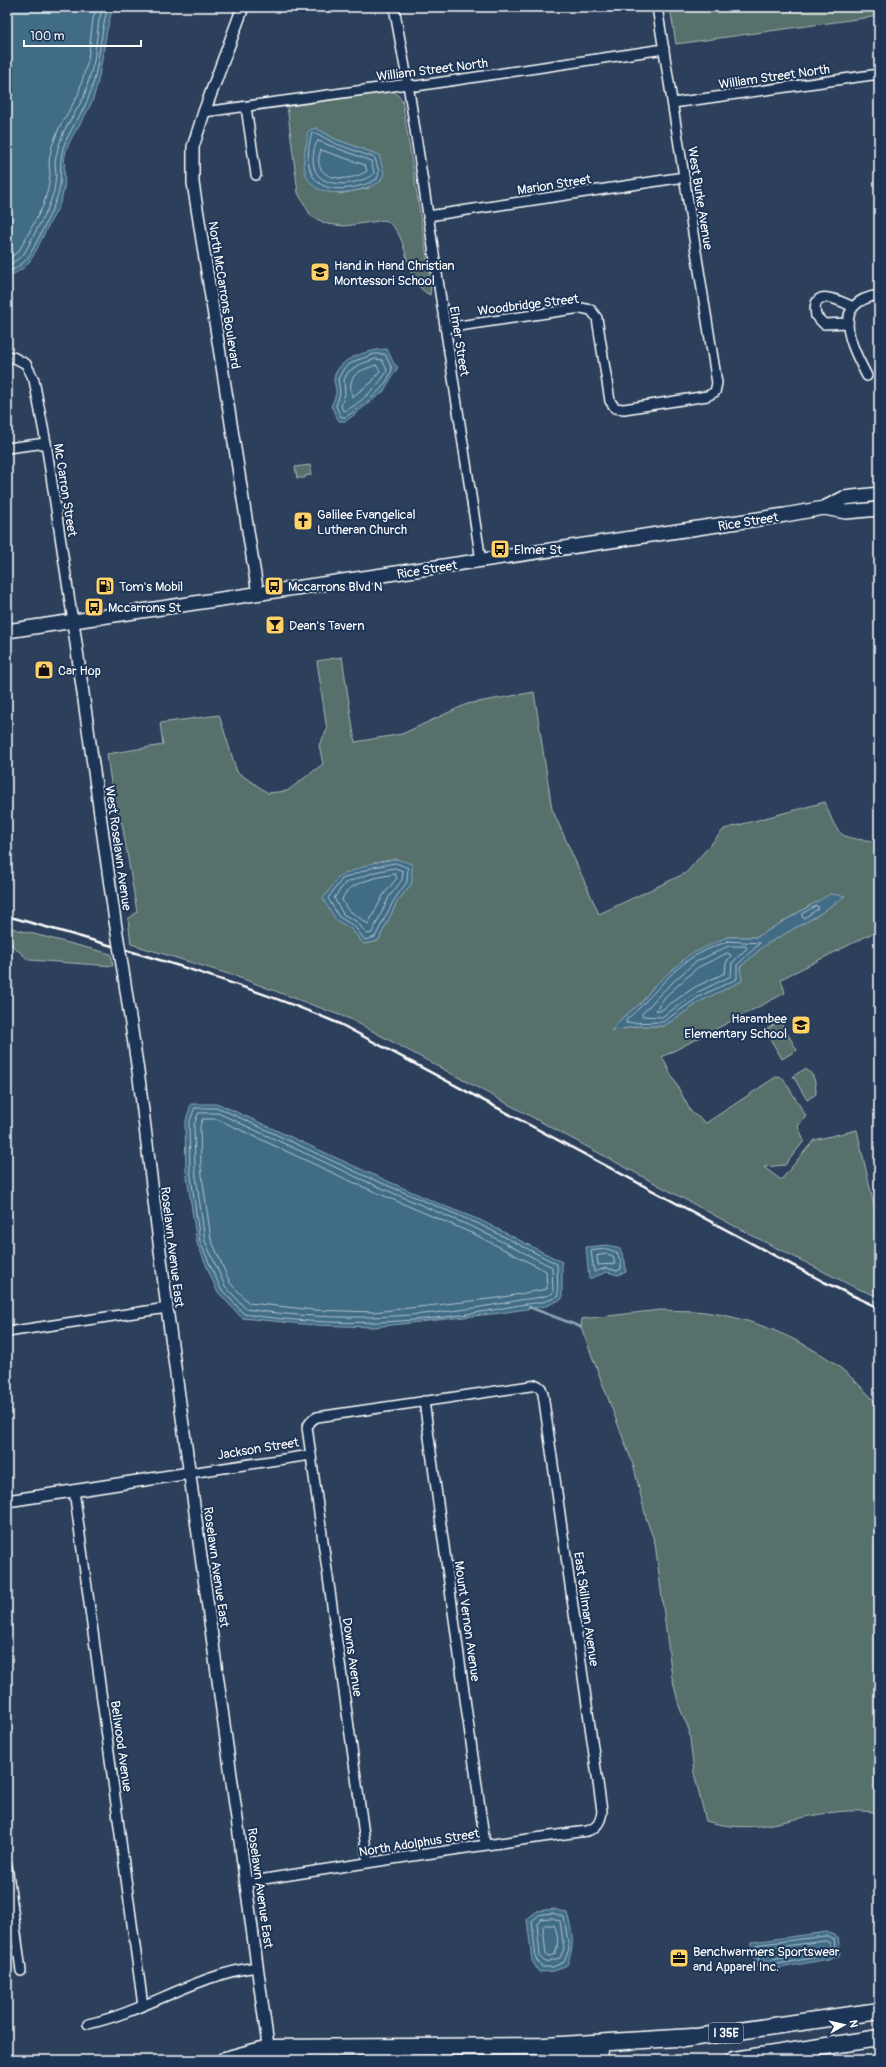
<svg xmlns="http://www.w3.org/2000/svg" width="886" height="2067" font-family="Pangolin,sans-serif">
	<rect width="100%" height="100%" fill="#2c405c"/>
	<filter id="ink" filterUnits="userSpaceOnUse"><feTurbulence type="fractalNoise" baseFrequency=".025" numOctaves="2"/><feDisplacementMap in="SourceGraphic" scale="8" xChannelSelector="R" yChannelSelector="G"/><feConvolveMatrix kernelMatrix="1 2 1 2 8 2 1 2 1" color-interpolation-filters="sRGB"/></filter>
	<g filter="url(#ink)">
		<g fill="#576f6c" stroke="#abb7b6" fill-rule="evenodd">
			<path d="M670 7H879V16L676 44Z"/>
			<path d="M393 91 402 99 431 283 430 295C400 280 413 236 385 220L345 226 327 224 311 216 298 193 287 106ZM316 128 335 139 379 155 369 188 339 194 305 149 308 139Z"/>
			<path d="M310 465 311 475 305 476V478H297L295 467Z"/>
			<path d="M342 657 355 742 402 734 467 704 534 692 552 809 599 914 686 873 724 829 825 802C839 840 840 838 879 841V930L781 979 785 993 662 1057 691 1112 706 1123 776 1077 783 1078 806 1116 798 1126 804 1141 785 1165 764 1167 781 1180 814 1140 857 1130 875 1210 879 1220V1297L854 1287 751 1235 350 1019 235 976 131 944 128 919 137 912 122 823 116 820 107 754 163 745 160 723 219 715 237 772 268 793 287 791 323 764 319 745 327 730 317 661ZM412 883 397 902 378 941 364 944 351 929ZM844 896 818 915 765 945 740 967 741 981 703 1000 664 1026H638L612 1031 621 1019 641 1003 654 986 727 937H757L809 906Z"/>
			<path d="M7 927 111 954 113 966 29 960 7 941Z"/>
			<path d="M780 1021 797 1050 782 1059 765 1030Z"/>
			<path d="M805 1069C815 1074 816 1083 816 1094L807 1100 793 1076Z"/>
			<path d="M660 1310C675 1311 691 1310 705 1312 744 1317 784 1332 817 1352 841 1365 861 1386 879 1406V1813C837 1805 799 1821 758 1826 740 1828 723 1826 706 1821L694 1773 689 1730 679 1706 672 1677 655 1543 646 1518 634 1467 581 1327 582 1319Z"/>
		</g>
		<g fill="#406c86" stroke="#8ca7b6">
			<path d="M7 7H113C103 37 103 69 93 99 86 118 72 132 66 151 62 165 67 179 63 193 60 208 51 219 45 232 40 241 37 251 31 259 26 268 16 273 7 277Z"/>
			<path d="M316 128 335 139 379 155 384 173 380 182C356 194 306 204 304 164 303 153 308 144 307 133L310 130Z"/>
			<path d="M387 349 394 364 398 367 383 392 346 421H339L331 406C333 402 336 396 336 392 336 388 334 383 334 379 337 357 370 350 387 349Z"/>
			<path d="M396 859 412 864V883L397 902 378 941 364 944 351 929 336 920 323 899 339 876 373 863Z"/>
			<path d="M830 894 845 896 818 915 765 945 740 967 742 981 703 1000 664 1026H638L611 1031 621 1019 641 1003 654 986 689 955 727 937H757Z"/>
			<path d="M191 1104H219L367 1172 444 1206 480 1220 562 1262V1299L546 1306 500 1313 374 1327 313 1325 242 1318 217 1291 197 1243 186 1170 185 1124Z"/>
			<path d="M608 1245 620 1249 625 1261 626 1272 618 1275 607 1272 589 1279 586 1247Z"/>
			<path d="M554 1909 567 1913C573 1934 575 1945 567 1965L554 1971 539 1972 532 1961 527 1919 537 1911Z"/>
			<path d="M827 1932 838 1937 841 1953 839 1957 764 1971 757 1967 751 1949 752 1942Z"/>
		</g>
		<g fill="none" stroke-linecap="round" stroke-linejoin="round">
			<g stroke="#b3c4cf" stroke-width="1">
				<path d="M312 133H316L334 143 375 158 379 172 377 179C369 184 360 186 350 188 310 194 302 166 312 133Z"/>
				<path d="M318 141 371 161 374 172 373 175C353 187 312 191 313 158 314 152 314 145 318 141Z"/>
				<path d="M321 150 365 165 367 171C349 184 308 181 321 150Z"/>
				<path d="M7 260 19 251 43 206 48 189 50 175 49 161 52 146 59 128 78 95 88 60 93 19 97 7"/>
				<path d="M7 267 24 254 48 208 54 191 56 175 55 162 58 148 64 131 84 97 94 61 99 20 103 7"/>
				<path d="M7 273C15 269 21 265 27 259 33 251 58 200 59 190 62 176 59 162 63 148 69 130 81 116 88 99 100 70 99 37 108 7"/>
				<path d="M375 354H385L392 369C386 391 363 404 346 417H341L336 406 340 393 338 379 344 368 355 361Z"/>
				<path d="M376 359 382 360 387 370C383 382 355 409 343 411L341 406 345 394 344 380 348 372 358 365Z"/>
				<path d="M376 365 380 371 372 382 352 397C347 374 357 372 376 365Z"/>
				<path d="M396 863 408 868 407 882 394 900 375 937 365 940 354 926 339 917 328 898 342 879 374 867Z"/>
				<path d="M395 868 403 871 402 880 389 897 372 933 367 934 357 922 343 914 334 898 345 883 375 872Z"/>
				<path d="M395 874 397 878 384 894 368 924 347 909 342 900C347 882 378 877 395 874Z"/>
				<path d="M816 906 819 907 818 909 804 918 802 917V914Z"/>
				<path d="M728 941 760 943 737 965V979L700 996 663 1022 626 1023V1020C649 1001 666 975 691 958 702 951 716 946 728 941Z"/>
				<path d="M729 946H745L747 948 732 963 731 976 698 992 662 1017 642 1016V1014L661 993 694 963Z"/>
				<path d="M728 953 731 955 726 963 725 973 695 987 660 1011 656 1010 665 997 697 968Z"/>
				<path d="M195 1108H219L365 1176 479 1224 557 1264 558 1296C545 1304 528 1303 514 1306 425 1324 333 1328 244 1314L221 1289 200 1242 190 1169 189 1124Z"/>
				<path d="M199 1113H218L363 1180 477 1229 552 1267 553 1293C542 1299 527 1298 515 1301 427 1318 335 1323 246 1309L225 1286 205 1241 195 1169 194 1125Z"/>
				<path d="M203 1119H217L361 1186 474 1234 546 1271 547 1289 498 1298 374 1312 314 1310 249 1303 230 1283 211 1239 201 1168 200 1126Z"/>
				<path d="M608 1249 617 1253 621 1262V1269L617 1271 606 1268 594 1272 591 1251Z"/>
				<path d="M607 1254 613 1256 615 1264 598 1265 597 1256Z"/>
				<path d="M553 1913 564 1917 569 1949 564 1962 553 1967H542L536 1959 532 1921 539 1915Z"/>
				<path d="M553 1918 560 1921 564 1949 560 1958 545 1962 540 1957 537 1923 541 1919Z"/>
				<path d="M545 1925H554C558 1932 559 1946 555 1954L550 1956 546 1955 543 1927Z"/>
				<path d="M827 1936 834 1939 836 1954 766 1966 760 1964 755 1949 757 1945Z"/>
				<path d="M826 1941 830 1943V1950L766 1961 764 1960 761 1951 763 1949Z"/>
			</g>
			<path stroke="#8ca7b6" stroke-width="2.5" d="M529 1307 581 1327"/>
			<defs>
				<g id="minor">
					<path d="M394 7 408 84 481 561"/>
					<path d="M673 103 879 74"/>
					<path d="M246 107 256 175"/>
					<path d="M204 112 408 84 416 86 664 49"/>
					<path d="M428 216 684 177"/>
					<path d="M848 323 824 324 816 316C810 286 839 300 853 307"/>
					<path d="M445 328 581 308 591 310 597 318 610 401 615 408 624 409 707 396 715 392 717 383 657 7"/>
					<path d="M7 358 13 357 26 364 34 380 46 443 73 622"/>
					<path d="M867 376C852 347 828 303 879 295"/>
					<path d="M7 448 46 443"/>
					<path d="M7 1332 167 1308"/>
					<path d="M424 1401 485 1844"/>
					<path d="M190 1473 311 1455"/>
					<path d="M74 1490 143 2006"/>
					<path d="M7 1865 21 1971"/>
					<path d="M246 1882C359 1864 473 1846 587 1831 597 1828 601 1822 602 1811L543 1394 541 1388 537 1385 317 1417 312 1420 307 1427 368 1863"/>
					<path d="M88 2024C147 2011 197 1974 257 1967"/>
				</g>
				<g id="tertiary">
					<path d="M243 7 204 112 193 147V183L258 594"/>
					<path d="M73 622 115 921"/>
					<path d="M124 977 139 1078 167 1308 270 2060"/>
					<path d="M7 1501 190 1473"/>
				</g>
				<g id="secondary">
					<path d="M824 508 846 512 879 509"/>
					<path d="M7 631 785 515 824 508 844 498 879 494"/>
				</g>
				<g id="motorway">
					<path d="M683 2039 879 2011"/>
					<path d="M225 2060 269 2048 544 2046 693 2037"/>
					<path d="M551 2060 599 2052"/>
					<path d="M734 2060 879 2038"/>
				</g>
			</defs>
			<use href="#minor" stroke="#fff" stroke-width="12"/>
			<use href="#tertiary" stroke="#fff" stroke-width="14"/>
			<use href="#secondary" stroke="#fff" stroke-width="16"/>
			<use href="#motorway" stroke="#fff" stroke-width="19"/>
			<use href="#minor" stroke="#1d3557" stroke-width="9"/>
			<use href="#tertiary" stroke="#1d3557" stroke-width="11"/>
			<use href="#secondary" stroke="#1d3557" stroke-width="13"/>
			<use href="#motorway" stroke="#1d3557" stroke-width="16"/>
			<path stroke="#fff" stroke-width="2.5" d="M7 916C119 948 232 978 340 1024L824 1282 879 1308"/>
			<defs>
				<path id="tertiary-bridge" d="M115 921 124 977"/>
			</defs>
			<use href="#tertiary-bridge" stroke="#fff" stroke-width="14" stroke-linecap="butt"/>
			<use href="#tertiary-bridge" stroke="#1d3557" stroke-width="11"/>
		</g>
	</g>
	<defs>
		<symbol id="school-square" viewBox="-11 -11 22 22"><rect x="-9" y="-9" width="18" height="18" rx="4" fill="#ffd166" stroke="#1d3557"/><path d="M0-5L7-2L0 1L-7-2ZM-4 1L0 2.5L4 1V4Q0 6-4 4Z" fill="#111"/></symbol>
		<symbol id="church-square" viewBox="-11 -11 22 22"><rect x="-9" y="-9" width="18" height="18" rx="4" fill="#ffd166" stroke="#1d3557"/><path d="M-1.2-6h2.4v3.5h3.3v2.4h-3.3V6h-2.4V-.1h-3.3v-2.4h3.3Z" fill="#111"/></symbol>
		<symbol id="bus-square" viewBox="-11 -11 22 22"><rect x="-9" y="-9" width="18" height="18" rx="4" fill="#ffd166" stroke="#1d3557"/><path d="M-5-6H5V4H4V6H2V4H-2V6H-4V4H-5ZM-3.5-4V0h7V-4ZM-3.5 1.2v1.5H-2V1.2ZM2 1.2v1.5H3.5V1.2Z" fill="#111"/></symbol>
		<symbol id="fuel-square" viewBox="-11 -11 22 22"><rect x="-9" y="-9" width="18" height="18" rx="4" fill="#ffd166" stroke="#1d3557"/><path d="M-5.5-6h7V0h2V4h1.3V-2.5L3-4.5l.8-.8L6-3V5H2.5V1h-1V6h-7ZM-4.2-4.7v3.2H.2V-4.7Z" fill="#111"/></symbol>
		<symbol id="bar-square" viewBox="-11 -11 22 22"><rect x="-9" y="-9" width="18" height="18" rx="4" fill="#ffd166" stroke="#1d3557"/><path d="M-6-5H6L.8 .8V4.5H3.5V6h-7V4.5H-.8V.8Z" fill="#111"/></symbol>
		<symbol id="shop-square" viewBox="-11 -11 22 22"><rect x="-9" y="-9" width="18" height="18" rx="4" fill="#ffd166" stroke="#1d3557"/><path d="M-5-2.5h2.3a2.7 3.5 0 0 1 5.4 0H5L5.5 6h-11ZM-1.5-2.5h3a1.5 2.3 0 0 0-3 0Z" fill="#111"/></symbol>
		<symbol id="office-square" viewBox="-11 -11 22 22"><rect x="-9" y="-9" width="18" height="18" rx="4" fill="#ffd166" stroke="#1d3557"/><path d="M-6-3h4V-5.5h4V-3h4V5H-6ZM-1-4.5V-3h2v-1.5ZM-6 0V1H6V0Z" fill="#111"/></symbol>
	</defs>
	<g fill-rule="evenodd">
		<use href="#school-square" x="309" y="261" width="22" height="22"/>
		<use href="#church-square" x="292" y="510" width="22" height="22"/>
		<use href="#bus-square" x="489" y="538" width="22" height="22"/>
		<use href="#fuel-square" x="94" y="575" width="22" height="22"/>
		<use href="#bus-square" x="263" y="575" width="22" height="22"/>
		<use href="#bus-square" x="83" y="596" width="22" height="22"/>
		<use href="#bar-square" x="264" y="614" width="22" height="22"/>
		<use href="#shop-square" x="33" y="659" width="22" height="22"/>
		<use href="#school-square" x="790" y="1014" width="22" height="22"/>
		<use href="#office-square" x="668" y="1947" width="22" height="22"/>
	</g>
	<g text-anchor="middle" stroke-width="4" stroke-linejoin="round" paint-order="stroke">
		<rect fill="#1d3557" stroke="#bbc2cd" stroke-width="1" x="709" y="2023" width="34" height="20" rx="3"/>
		<g font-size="12" font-weight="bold" fill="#fff">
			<text x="726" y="2037">I 35E</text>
		</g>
		<g font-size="13" fill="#fff" stroke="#1d3557">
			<text transform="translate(432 69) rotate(-7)" y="5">William Street North</text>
			<text transform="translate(774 76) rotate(-8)" y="5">William Street North</text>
			<text transform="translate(554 184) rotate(-9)" y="5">Marion Street</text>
			<text transform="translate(701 198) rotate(81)" y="5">West Burke Avenue</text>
			<text transform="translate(225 295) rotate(81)" y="5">North McCarrons Boulevard</text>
			<text transform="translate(528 304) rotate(-7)" y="5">Woodbridge Street</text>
			<text transform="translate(460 341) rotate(81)" y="5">Elmer Street</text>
			<text transform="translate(66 490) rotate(81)" y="5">Mc Carron Street</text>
			<text transform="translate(748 521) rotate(-9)" y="5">Rice Street</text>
			<text transform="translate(427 569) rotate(-9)" y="5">Rice Street</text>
			<text transform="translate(119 848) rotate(82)" y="5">West Roselawn Avenue</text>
			<text transform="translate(173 1247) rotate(83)" y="5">Roselawn Avenue East</text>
			<text transform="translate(258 1448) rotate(-9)" y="5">Jackson Street</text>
			<text transform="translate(217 1567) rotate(82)" y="5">Roselawn Avenue East</text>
			<text transform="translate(587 1609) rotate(82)" y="5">East Skillman Avenue</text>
			<text transform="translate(468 1621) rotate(82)" y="5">Mount Vernon Avenue</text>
			<text transform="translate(353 1657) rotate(82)" y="5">Downs Avenue</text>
			<text transform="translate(122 1746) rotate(82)" y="5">Bellwood Avenue</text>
			<text transform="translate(419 1842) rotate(-9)" y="5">North Adolphus Street</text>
			<text transform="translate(261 1888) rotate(82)" y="5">Roselawn Avenue East</text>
		</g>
		<g font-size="13" fill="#fff" stroke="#1d3557" text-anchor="start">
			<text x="334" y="270">Hand in Hand Christian<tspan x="334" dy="15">Montessori School</tspan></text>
			<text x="317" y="519">Galilee Evangelical<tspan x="317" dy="15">Lutheran Church</tspan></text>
			<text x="514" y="554">Elmer St</text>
			<text x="119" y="591">Tom's Mobil</text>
			<text x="288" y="591">Mccarrons Blvd N</text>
			<text x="108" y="612">Mccarrons St</text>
			<text x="289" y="630">Dean's Tavern</text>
			<text x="58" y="675">Car Hop</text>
			<text x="787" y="1023" text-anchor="end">Harambee<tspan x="787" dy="15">Elementary School</tspan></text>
			<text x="693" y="1956">Benchwarmers Sportswear<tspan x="693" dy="15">and Apparel Inc.</tspan></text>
		</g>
	</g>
	<rect width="886" height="2067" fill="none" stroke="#1d3557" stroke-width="24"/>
	<rect x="12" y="12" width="862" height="2043" fill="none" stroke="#fff" stroke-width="1.5" filter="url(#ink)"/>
	<g transform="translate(844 2025) rotate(82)" stroke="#1d3557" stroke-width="3" paint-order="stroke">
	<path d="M0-3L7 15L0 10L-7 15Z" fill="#ffffff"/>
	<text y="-6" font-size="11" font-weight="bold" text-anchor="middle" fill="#ffffff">N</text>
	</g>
	<path d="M24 40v6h117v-6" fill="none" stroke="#ffffff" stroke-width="2"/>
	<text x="30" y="40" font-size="12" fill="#ffffff" stroke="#1d3557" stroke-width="3" paint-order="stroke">100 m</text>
</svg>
